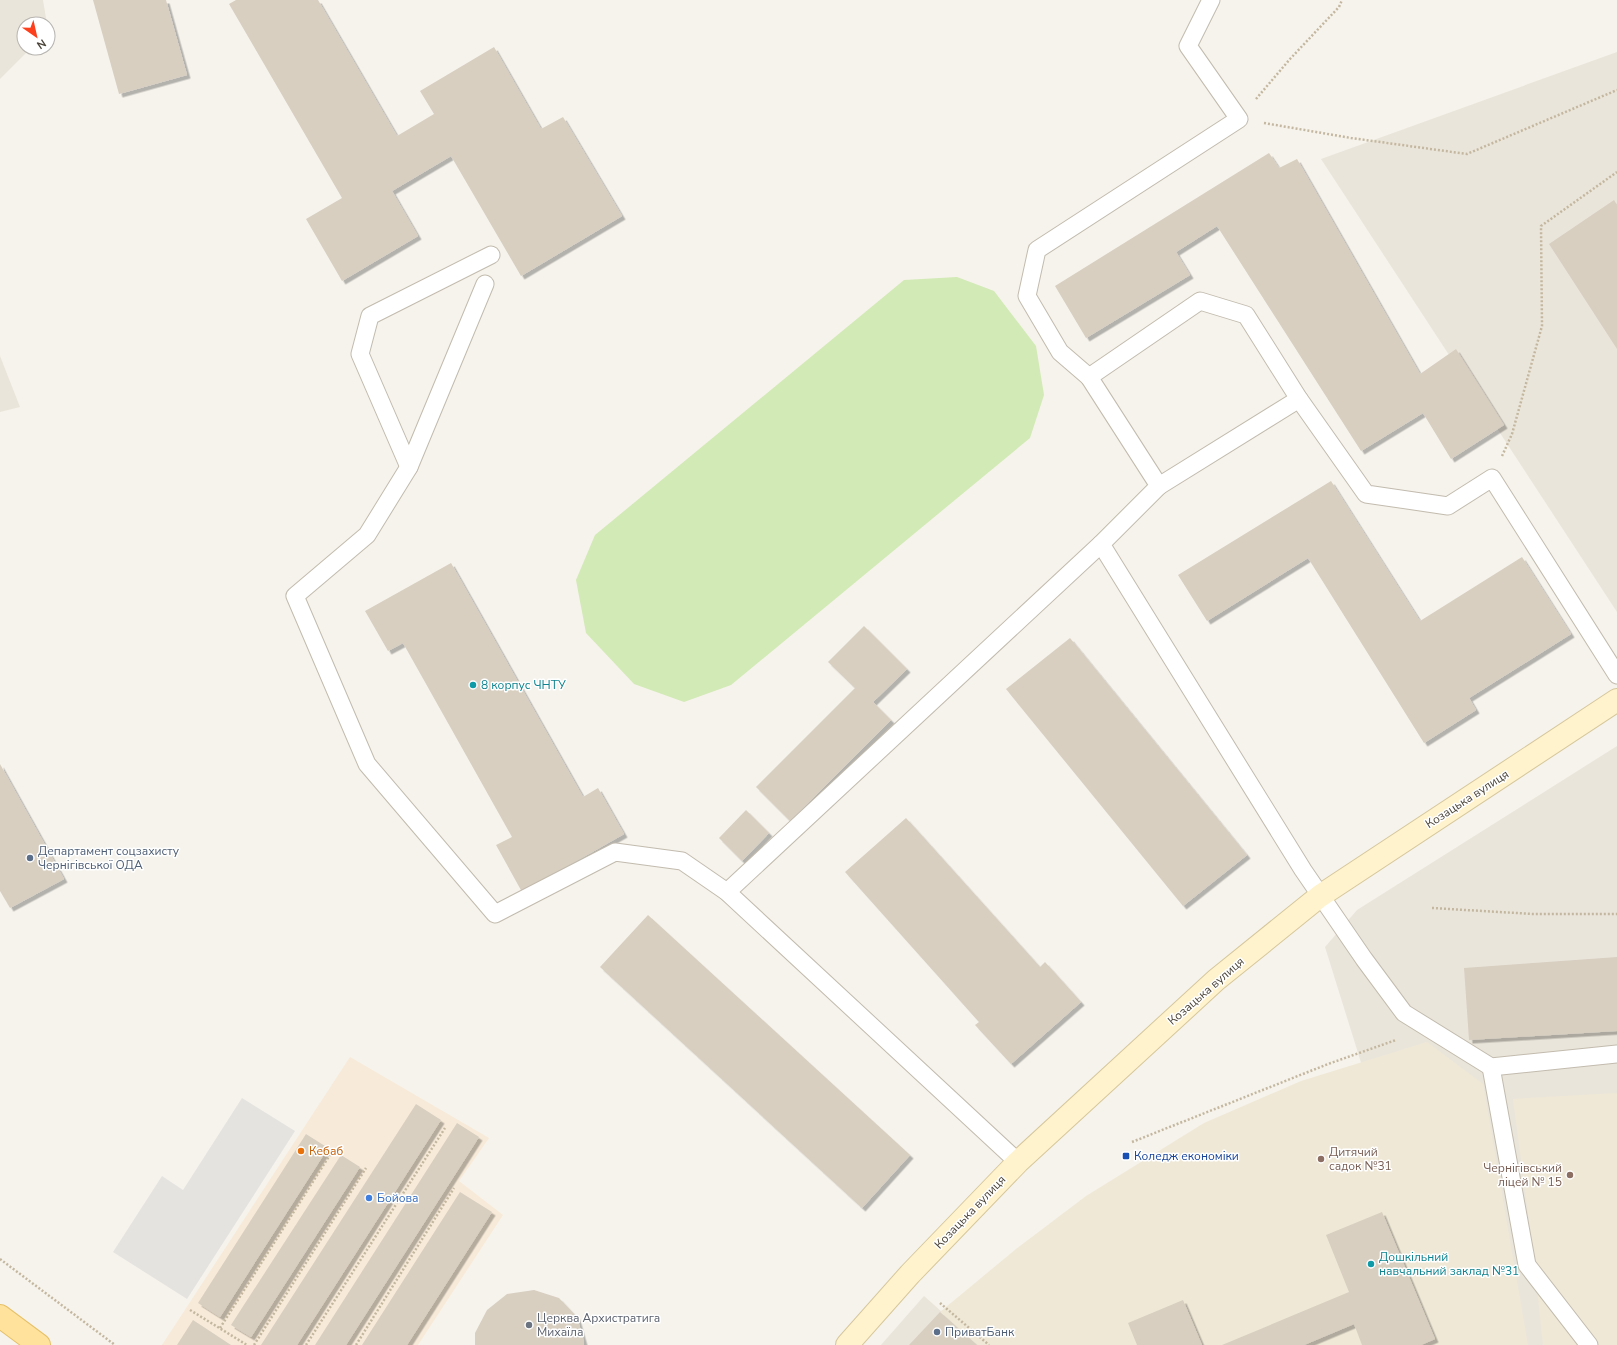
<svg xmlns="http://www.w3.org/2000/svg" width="1617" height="1345" font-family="'Nunito Sans',sans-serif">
	<defs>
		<filter id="shadow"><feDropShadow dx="3.5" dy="3.5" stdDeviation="0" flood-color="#0004"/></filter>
	</defs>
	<rect width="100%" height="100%" fill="#f6f3ec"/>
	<g fill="#eae5da">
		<path d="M0 0H43L47 24H24V48H31L0 79Z"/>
		<path d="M1617 52V612L1321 159Z"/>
		<path d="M0 356 20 407 0 412Z"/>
		<path d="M1617 746V1345H1449L1325 947 1357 910Z"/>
		<path d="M924 1296 979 1345H881Z"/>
	</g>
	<path fill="#f7ead8" d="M350 1057 489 1138 459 1181 503 1215 418 1345H162Z"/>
	<g fill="#efe8d6">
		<path d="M1427 1042 1483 1084 1528 1345H977L940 1312 1016 1249 1086 1196 1204 1123 1301 1081Z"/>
		<path d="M1617 1093V1345H1543L1533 1250 1513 1099Z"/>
	</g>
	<path fill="#d2eab5" d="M957 277 994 291 1036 346 1044 395 1030 438 731 685 684 702 634 684 586 633 576 580 595 535 904 280Z"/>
	<path fill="#e5e3e0" d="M242 1098 295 1131 187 1299 113 1252 162 1176 183 1190Z"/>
	<g fill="#d8cfc1" filter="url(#shadow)">
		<path d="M93 0H166L187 75 119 94Z"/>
		<path d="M236 0H318L397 136 434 114 420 91 494 47 541 129 563 117 622 216 521 276 451 156 392 191 418 236 342 281 306 219 342 198 229 4Z"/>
		<path d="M1269 153 1279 168 1297 159 1420 374 1456 349 1504 425 1451 459 1423 413 1361 451 1217 226 1176 252 1190 275 1086 338 1055 286Z"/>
		<path d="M1614 200 1617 205V349L1549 244Z"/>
		<path d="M1331 481 1420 621 1522 557 1571 634 1469 698 1476 710 1424 743 1308 558 1207 621 1178 575Z"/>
		<path d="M451 563 583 797 598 788 624 834 522 892 496 845 512 837 403 643 388 651 365 611Z"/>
		<path d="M864 626 907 669 873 702 891 720 790 821 756 787 855 688 828 662Z"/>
		<path d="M1070 638 1247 855 1183 906 1006 689Z"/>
		<path d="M0 764 64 879 10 908 0 891Z"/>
		<path d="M746 810 769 833 742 861 719 838Z"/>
		<path d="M906 818 1040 967 1045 962 1081 1002 1011 1064 975 1025 979 1022 845 872Z"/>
		<path d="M648 915 910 1155 862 1208 600 967Z"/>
		<path d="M1617 957V1031L1469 1040 1464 968Z"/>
		<path d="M416 1104 441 1120 297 1345H261Z"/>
		<path d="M457 1123 479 1137 346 1345H315Z"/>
		<path d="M306 1134 328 1148 220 1317 198 1303Z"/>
		<path d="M341 1155 360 1167 251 1337 231 1325Z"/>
		<path d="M460 1192 492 1212 407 1345H362Z"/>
		<path d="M1382 1212 1435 1339 1421 1345H1362L1354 1324 1304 1345H1222L1349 1292 1326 1235Z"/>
		<path d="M534 1290 559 1298 577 1317 584 1342V1345H475V1333L487 1310 507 1294Z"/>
		<path d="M1183 1300 1202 1345H1137L1128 1323Z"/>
		<path d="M940 1312 977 1345H909Z"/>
		<path d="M193 1320 231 1345H177Z"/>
	</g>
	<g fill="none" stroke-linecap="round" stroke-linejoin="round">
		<defs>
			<g id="service">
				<path d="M1211 0 1188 46 1239 119 1037 250 1027 296 1060 352 1089 377 1200 301 1246 315 1299 399 1366 494 1448 506 1492 478 1617 675"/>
				<path d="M485 284 409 467 367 535 295 596 367 764 495 914 615 852 682 861 727 892 1018 1162"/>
				<path d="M1089 377 1159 486 1101 544 1303 870 1364 959 1404 1013 1491 1067 1617 1054"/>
				<path d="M409 467 360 354 370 316 491 255"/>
				<path d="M1159 486 1299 399"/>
				<path d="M727 892 1101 544"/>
				<path d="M1491 1067 1527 1265 1589 1345"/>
			</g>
			<path id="secondary" d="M847 1345 910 1274 1018 1162 1216 980 1320 896 1617 700"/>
			<path id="primary" d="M0 1316 39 1345"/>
		</defs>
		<use href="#service" stroke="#c2bbae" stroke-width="19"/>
		<use href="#secondary" stroke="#d6c79b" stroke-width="24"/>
		<use href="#primary" stroke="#e6c16a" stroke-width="24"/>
		<g stroke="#c4b79f" stroke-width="2.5" stroke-dasharray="2 2" stroke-linecap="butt">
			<path d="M1256 99 1290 59 1339 7 1342 0"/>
			<path d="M1264 123 1351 138 1467 154 1617 90"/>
			<path d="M1502 456 1512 434 1542 326 1541 226 1617 172"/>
			<path d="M1432 908 1533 914H1617"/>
			<path d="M1132 1142 1328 1064 1396 1040"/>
			<path d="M0 1259 115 1345"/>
			<path d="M940 1303 989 1345"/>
			<path d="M190 1310 247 1345"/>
			<path d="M220 1328 333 1150"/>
			<path d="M254 1345 366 1168"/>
			<path d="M306 1345 445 1128"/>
			<path d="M356 1345 454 1188"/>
		</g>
		<use href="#service" stroke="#fff" stroke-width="17"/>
		<use href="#secondary" stroke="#fff3cd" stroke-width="22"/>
		<use href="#primary" stroke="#ffe39c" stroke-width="22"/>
	</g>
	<g fill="#0f9aa8" stroke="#fff" stroke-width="1.5">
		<circle cx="473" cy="685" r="4"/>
		<circle cx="1371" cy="1264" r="4"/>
	</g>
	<g fill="#5c6f8a" stroke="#fff" stroke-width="1.5">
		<circle cx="30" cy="858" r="4"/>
		<circle cx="937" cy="1332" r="4"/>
	</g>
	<circle fill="#e8710a" stroke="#fff" stroke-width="1.5" cx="301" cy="1151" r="4"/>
	<rect fill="#1a4fb4" stroke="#fff" stroke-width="1.5" x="1122" y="1152" width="8" height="8" rx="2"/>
	<g fill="#8d6e63" stroke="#fff" stroke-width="1.5">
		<circle cx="1321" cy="1159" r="4"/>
		<circle cx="1570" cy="1175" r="4"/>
	</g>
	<circle fill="#3f7fe0" stroke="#fff" stroke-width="1.5" cx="369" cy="1198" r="4"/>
	<circle fill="#6b7280" stroke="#fff" stroke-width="1.5" cx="529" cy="1325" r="4"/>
	<g text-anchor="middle" stroke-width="3" stroke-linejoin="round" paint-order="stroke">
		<g font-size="12" fill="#0d838f" stroke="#fff" text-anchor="start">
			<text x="481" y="689">8 корпус ЧНТУ</text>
			<text x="1379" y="1261">Дошкільний<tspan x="1379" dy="14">навчальний заклад №31</tspan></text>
		</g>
		<g font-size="12" fill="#4b4439" stroke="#fff">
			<text transform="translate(1467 799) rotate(-33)" y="4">Козацька вулиця</text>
			<text transform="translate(1206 991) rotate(-41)" y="4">Козацька вулиця</text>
			<text transform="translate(970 1212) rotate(-46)" y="4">Козацька вулиця</text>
		</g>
		<g font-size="12" fill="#4e5e75" stroke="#fff" text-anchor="start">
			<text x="38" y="855">Департамент соцзахисту<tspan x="38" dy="14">Чернігівської ОДА</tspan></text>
			<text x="945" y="1336">ПриватБанк</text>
		</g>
		<g font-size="12" fill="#c56008" stroke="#fff" text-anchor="start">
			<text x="309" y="1155">Кебаб</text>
		</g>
		<g font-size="12" fill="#785e54" stroke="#fff" text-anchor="start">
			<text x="1329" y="1156">Дитячий<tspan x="1329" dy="14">садок №31</tspan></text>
			<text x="1562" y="1172" text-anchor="end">Чернігівський<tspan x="1562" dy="14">ліцей № 15</tspan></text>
		</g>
		<g font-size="12" fill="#164399" stroke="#fff" text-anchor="start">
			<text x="1134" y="1160">Коледж економіки</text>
		</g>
		<g font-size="12" fill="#366cbe" stroke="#fff" text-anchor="start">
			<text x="377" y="1202">Бойова</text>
		</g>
		<g font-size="12" fill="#5b616d" stroke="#fff" text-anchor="start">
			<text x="537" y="1322">Церква Архистратига<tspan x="537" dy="14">Михаїла</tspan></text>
		</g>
	</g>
	<g transform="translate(36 36) rotate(146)"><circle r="19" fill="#ffffff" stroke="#b7b4b0"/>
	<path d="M0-3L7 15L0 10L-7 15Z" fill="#fc3f1d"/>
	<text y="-6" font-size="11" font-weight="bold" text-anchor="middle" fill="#4b4439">N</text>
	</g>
</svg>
